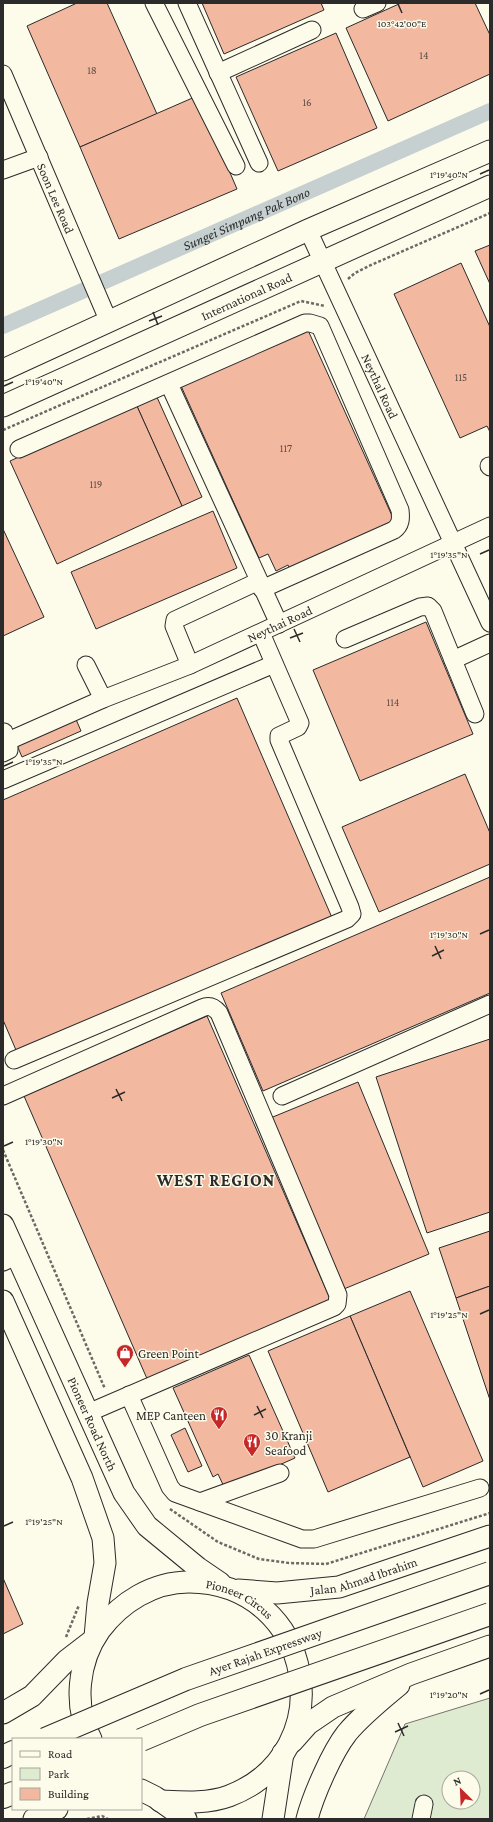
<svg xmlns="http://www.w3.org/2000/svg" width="493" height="1822" font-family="'Crimson Pro',serif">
	<rect width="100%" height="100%" fill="#fdfbea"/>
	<path fill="#deebd1" stroke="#74746e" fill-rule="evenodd" d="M490 1698V1819H364L405 1724ZM449 1778H473V1802H449Z"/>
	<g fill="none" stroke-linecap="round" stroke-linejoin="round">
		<path stroke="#c7d0d0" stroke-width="16" id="s1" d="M3 326 490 111"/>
	</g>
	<g fill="#f2b8a0" stroke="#2b2b2b">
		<path d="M77 3H107L157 114 80 147 27 26Z"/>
		<path d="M202 3H321L324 10 224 54Z"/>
		<path d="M401 3H475L490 35V74L388 121 346 28Z"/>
		<path d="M336 33 377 128 278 171 236 77Z"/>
		<path d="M197 96 237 189 119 239 80 147Z"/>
		<path d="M490 245V284L475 251Z"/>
		<path d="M461 263 490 327V432L487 426 460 438 394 294Z"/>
		<path d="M307 328 393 518 389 525 291 571 288 565 276 571 268 554 259 558 181 386Z"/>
		<path d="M156 395 202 497 182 506 136 404Z"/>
		<path d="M136 404 182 506 57 564 10 461Z"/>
		<path d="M213 511 237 568 96 629 71 572Z"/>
		<path d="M3 529 44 617 3 636Z"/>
		<path d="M426 622 473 734 360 781 313 670Z"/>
		<path d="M237 698 333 920 19 1057 3 1020V800Z"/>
		<path d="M75 717 81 731 22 757 16 743Z"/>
		<path d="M465 774 490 833V864L379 912 342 827Z"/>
		<path d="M490 877V993L263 1091 221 993Z"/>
		<path d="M207 1016 331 1301 148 1381 24 1096Z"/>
		<path d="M490 1039V1212L427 1233 376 1077Z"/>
		<path d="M358 1082 429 1254 339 1291 268 1119Z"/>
		<path d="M490 1231V1286L456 1298 439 1248Z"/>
		<path d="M490 1286V1400L456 1298Z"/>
		<path d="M410 1291 483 1461 423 1487 350 1316Z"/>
		<path d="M350 1316 410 1457 328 1492 268 1351Z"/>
		<path d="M249 1355 295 1458 225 1489 218 1474 213 1477 173 1388Z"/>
		<path d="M185 1428 202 1466 188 1472 171 1435Z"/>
		<path d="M3 1578 23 1624 3 1634Z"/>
	</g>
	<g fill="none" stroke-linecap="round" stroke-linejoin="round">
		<defs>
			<g id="minor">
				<path d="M154 3 236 166"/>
				<path d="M187 3 259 163"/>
				<path d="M363 9 377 3"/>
				<path d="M218 73 312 30"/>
				<path id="s2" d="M3 74 109 322"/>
				<path d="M3 170 39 157"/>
				<path id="s3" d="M308 230 490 623"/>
				<path d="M169 384 279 624"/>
				<path d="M19 449 305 323H310L320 326 400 510C401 518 401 525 394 530L262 589"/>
				<path d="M489 466 490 467"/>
				<path d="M345 639 420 607 428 606 433 611 475 714"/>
				<path d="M453 660 490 643"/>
				<path d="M86 665 103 699"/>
				<path d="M190 665 174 626 175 620 259 581"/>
				<path id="s4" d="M8 741 103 699 190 665 490 526"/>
				<path d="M3 753 9 750V748L4 732"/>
				<path d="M3 780 274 664"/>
				<path d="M14 1060 347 919 352 914 350 907 279 740V736L298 727 300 723 261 633"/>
				<path d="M3 1096 202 1008C209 1005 214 1007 219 1013L338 1295 337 1304 334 1307 88 1413"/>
				<path d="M282 1096 490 1004"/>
				<path d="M3 1262 16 1256"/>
				<path d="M129 1395 170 1487 175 1493 302 1539H314L480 1488"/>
				<path d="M200 1502 280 1473"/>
				<path d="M421 1819 424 1804"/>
			</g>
			<g id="major">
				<path d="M3 370 308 230 490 151"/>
				<path id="s5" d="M3 406 490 186"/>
				<path id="s6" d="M3 1225 124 1493 147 1526 198 1568 220 1583"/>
				<path d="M3 1301 82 1478 103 1538 105 1563 98 1603 95 1637"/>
				<path id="s7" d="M238 1590 277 1593 339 1587 490 1536"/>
				<path d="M3 1713 32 1696 67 1660 93 1640"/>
				<path id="s8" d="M91 1739C73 1706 78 1661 100 1630 121 1602 153 1582 189 1582 315 1583 344 1752 229 1796 207 1804 183 1802 160 1801"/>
				<path d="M292 1742 308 1724 333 1707 411 1674 490 1646"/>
				<path d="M141 1790 155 1797 186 1819"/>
				<path d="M34 1819 57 1809"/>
				<path d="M273 1819 283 1753"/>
				<path d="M307 1819C313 1796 332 1752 347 1733 362 1715 381 1700 399 1685"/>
			</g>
			<g id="highway">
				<path d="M3 1757 13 1752"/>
				<path d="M3 1797 13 1793"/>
			</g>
		</defs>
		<use href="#minor" stroke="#2b2b2b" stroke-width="19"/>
		<use href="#major" stroke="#2b2b2b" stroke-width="23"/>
		<use href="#highway" stroke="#2b2b2b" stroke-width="24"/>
		<g stroke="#6a6964" stroke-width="2.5" stroke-dasharray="3 2" stroke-linecap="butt">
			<path d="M348 279 355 273 371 265 490 213"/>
			<path d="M3 430 301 301 325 306"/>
			<path d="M3 1150 105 1389"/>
			<path d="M170 1509 218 1542 259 1559 289 1563 326 1564 490 1513"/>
			<path d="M66 1637 79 1605"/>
			<path d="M87 1819 102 1816 108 1819"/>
		</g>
		<use href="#minor" stroke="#fdfbea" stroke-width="17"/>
		<use href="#major" stroke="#fdfbea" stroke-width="21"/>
		<use href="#highway" stroke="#fdfbea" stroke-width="22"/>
		<defs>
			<g id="highway-bridge">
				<path id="s9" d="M45 1739 186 1679 490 1573"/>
				<path d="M141 1740 200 1715 490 1614"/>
			</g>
		</defs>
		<use href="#highway-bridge" stroke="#2b2b2b" stroke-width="24" stroke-linecap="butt"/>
		<use href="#highway-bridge" stroke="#fdfbea" stroke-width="22"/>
	</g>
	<path fill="none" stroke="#2b2b2b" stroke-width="1.5" d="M398 4 402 13M480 174 489 170M153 312 158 325M149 321 162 316M4 386 13 382M480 554 489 550M294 629 300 642M290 638 303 633M4 766 13 762M480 934 489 930M435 946 441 959M432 956 444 950M116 1089 122 1101M112 1098 125 1092M4 1146 13 1142M480 1314 489 1310M257 1406 263 1418M254 1415 266 1409M4 1526 13 1522M480 1694 489 1690M398 1723 404 1736M395 1732 408 1726"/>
	<defs>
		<symbol id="shop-pin" viewBox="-11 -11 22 30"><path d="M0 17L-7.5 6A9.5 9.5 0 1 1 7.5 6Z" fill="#c62828" stroke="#fdfbea"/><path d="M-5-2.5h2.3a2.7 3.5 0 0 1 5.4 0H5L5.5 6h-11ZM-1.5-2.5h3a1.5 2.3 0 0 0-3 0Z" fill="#fff"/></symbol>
		<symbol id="restaurant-pin" viewBox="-11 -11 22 30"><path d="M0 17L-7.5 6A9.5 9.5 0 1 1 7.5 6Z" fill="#c62828" stroke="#fdfbea"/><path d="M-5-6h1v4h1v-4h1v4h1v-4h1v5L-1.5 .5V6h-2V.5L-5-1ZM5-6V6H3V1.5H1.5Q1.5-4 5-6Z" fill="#fff"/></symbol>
	</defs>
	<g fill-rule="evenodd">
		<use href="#shop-pin" x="115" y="1343" width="20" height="27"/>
		<use href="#restaurant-pin" x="209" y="1405" width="20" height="27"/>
		<use href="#restaurant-pin" x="242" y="1432" width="20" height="27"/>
	</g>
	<g text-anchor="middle" stroke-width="3" stroke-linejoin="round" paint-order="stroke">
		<g font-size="11" fill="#5d4e48">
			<text x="424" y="59">14</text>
			<text x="92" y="74">18</text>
			<text x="307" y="106">16</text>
			<text x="461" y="381">115</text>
			<text x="286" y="452">117</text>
			<text x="96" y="488">119</text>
			<text x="393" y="706">114</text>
		</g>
		<g font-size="13" fill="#2b2b2b" stroke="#fdfbea">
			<text dy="5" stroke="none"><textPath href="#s2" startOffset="135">Soon Lee Road</textPath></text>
			<text dy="5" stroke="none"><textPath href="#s5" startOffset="267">International Road</textPath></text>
			<text dy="5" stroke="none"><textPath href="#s3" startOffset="172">Neythal Road</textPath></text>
			<text dy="5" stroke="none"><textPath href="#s4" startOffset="296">Neythai Road</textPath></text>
			<text dy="5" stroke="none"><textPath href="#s6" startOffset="218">Pioneer Road North</textPath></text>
			<text dy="5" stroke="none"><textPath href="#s7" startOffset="128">Jalan Ahmad Ibrahim</textPath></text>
			<text dy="5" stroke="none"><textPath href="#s8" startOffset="274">Pioneer Circus</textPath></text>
			<text dy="5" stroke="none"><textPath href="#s9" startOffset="237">Ayer Rajah Expressway</textPath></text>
		</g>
		<g font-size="13" fill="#2b2b2b" stroke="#fdfbea" text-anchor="start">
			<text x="138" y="1358">Green Point</text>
			<text x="206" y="1420" text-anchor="end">MEP Canteen</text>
			<text x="265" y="1440">30 Kranji<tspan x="265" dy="15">Seafood</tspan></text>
		</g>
		<g font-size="14" font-style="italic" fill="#2b2b2b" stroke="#fdfbea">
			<text dy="5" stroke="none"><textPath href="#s1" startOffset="266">Sungei Simpang Pak Bono</textPath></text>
		</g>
		<g font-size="17" font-weight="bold" letter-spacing="1" fill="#2b2b2b" stroke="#fdfbea">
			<text x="216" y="1186">WEST REGION</text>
		</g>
	</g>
	<g font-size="10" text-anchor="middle" fill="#2b2b2b" stroke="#fdfbea" stroke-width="3" stroke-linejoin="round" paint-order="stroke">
		<text x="402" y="27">103°42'00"E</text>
		<text x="449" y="178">1°19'40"N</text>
		<text x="44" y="385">1°19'40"N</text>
		<text x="449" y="558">1°19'35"N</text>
		<text x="44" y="765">1°19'35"N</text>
		<text x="449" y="938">1°19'30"N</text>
		<text x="44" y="1145">1°19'30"N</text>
		<text x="449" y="1318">1°19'25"N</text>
		<text x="44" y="1525">1°19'25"N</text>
		<text x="449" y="1698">1°19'20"N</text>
	</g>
	<rect width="493" height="1822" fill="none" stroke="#2b2b2b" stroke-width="8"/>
	<rect x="12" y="1738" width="130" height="72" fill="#fdfbea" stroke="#a9a89e"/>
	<rect x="20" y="1751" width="20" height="6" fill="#fdfbea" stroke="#a9a89e"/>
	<text x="48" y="1758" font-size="12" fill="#2b2b2b">Road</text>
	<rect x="20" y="1768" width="20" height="12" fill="#deebd1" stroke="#a9a89e"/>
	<text x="48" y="1778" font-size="12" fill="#2b2b2b">Park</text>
	<rect x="20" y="1788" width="20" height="12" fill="#f2b8a0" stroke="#a9a89e"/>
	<text x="48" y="1798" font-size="12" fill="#2b2b2b">Building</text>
	<g transform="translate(461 1790) rotate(336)"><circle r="19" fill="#fdfbea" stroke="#a9a89e"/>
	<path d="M0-3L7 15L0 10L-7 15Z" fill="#c62828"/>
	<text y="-6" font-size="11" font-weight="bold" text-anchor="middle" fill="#2b2b2b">N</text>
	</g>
</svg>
